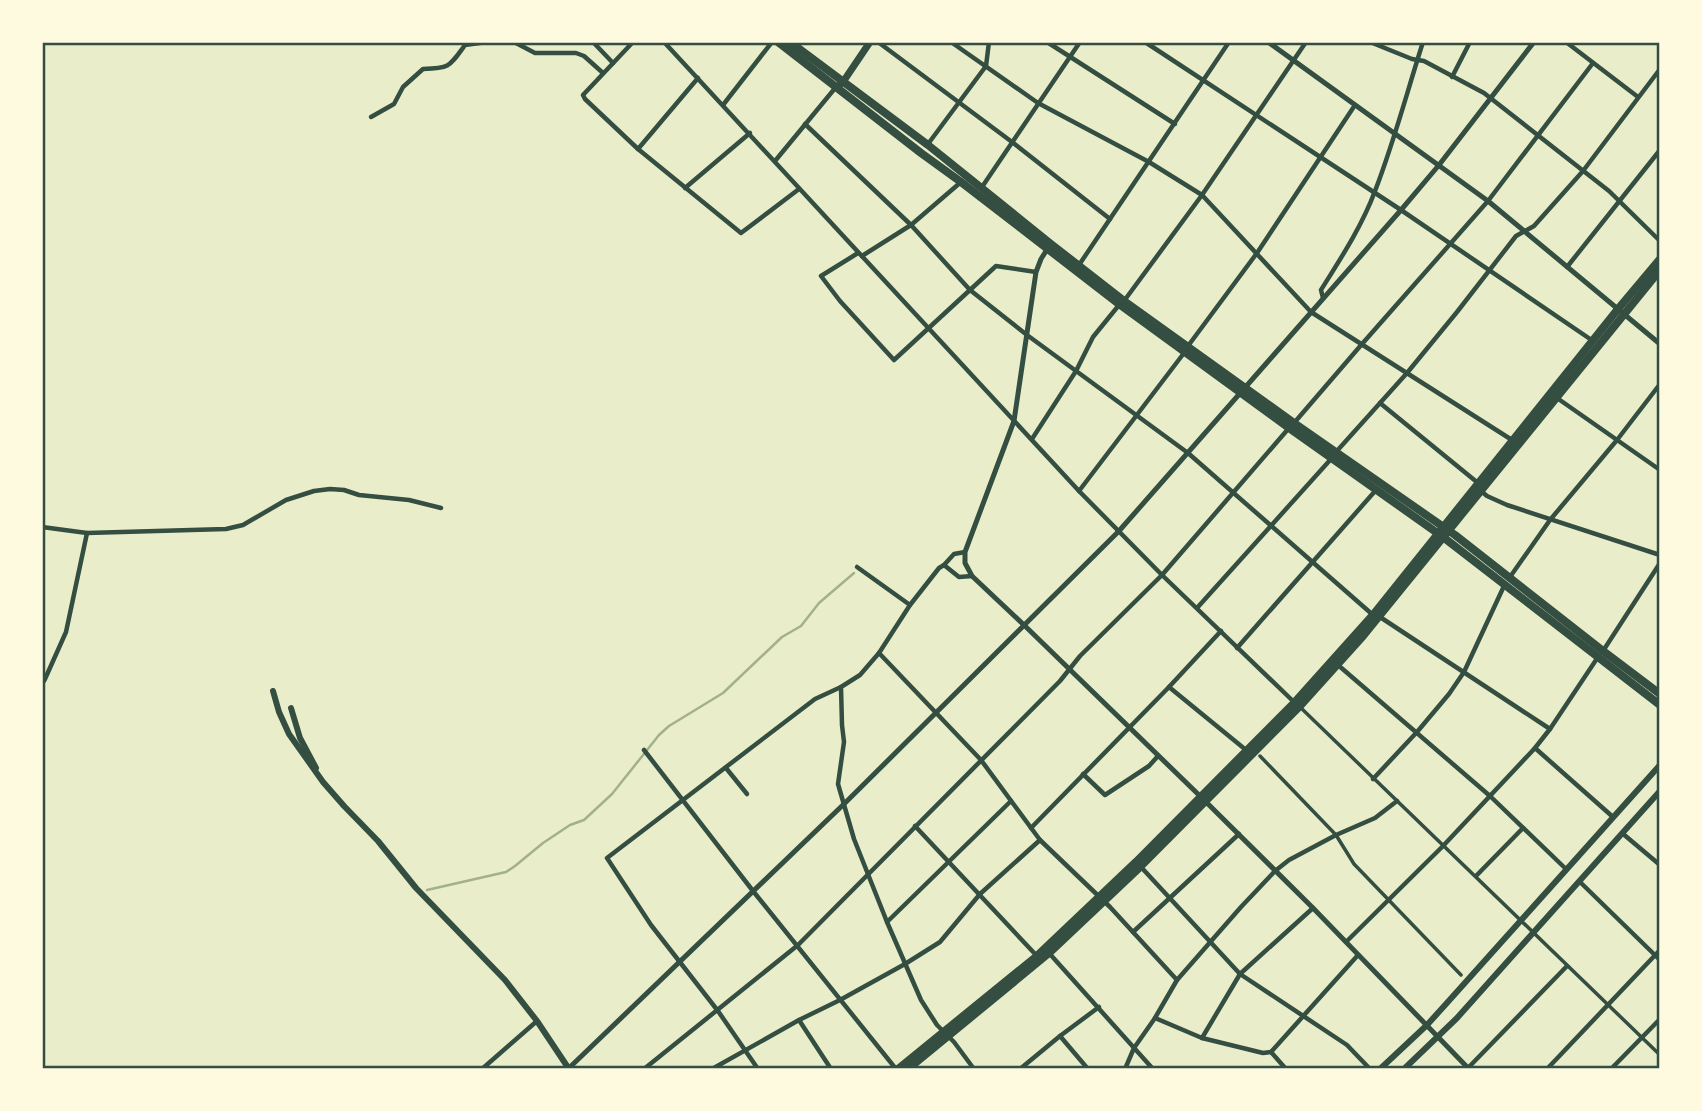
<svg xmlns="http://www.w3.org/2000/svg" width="1702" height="1111" font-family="'Exo 2',sans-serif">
	<rect width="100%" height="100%" fill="#e9edc9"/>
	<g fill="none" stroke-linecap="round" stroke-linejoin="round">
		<path stroke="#a3b18a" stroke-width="2.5" d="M427 890 506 872 515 866 543 843 570 825 584 820 612 794 659 735 669 726 723 693 782 637 801 626 819 603 854 573"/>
		<g stroke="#344e41" stroke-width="3.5">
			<path d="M1301 708 1660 1055"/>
			<path d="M1260 756 1336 835 1354 864 1461 975"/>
		</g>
		<g stroke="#344e41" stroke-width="4.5">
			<path d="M514 42 535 53H576L584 56 603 73"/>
			<path d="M593 42 613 63"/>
			<path d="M633 42 583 95 585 99 638 149 741 233 799 189"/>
			<path d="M664 42 1079 491 1162 575 1294 702"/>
			<path d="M878 42 1012 142 1110 219"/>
			<path d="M951 42 1038 103 1149 162 1202 195 1311 312 1512 440"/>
			<path d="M1047 42 1175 124"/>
			<path d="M1145 42 1401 210 1593 341"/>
			<path d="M1370 42 1412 59 1424 61 1484 93 1609 191 1660 241"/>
			<path d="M1566 42 1638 97"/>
			<path d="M1452 77 1470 42"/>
			<path d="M723 105 772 42"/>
			<path d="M371 117 394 104 403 87 423 69C450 68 449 67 465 45L487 42"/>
			<path d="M805 124 911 225 970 290 1027 335 1188 453 1373 615"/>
			<path d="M928 144 986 66 989 42"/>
			<path d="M638 149 698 78"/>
			<path d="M775 161 836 87"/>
			<path d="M982 187 1080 42"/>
			<path d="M685 188 750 133"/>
			<path d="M858 253 821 276 840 301 894 360 996 266 1036 272"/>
			<path d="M862 256 911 225 961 182"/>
			<path d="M1079 265 1229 42"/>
			<path d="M1567 267 1660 150"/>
			<path d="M1323 298 1321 290C1341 258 1362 226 1375 191 1394 142 1407 92 1423 42"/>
			<path d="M1124 301 1202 195 1306 42"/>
			<path d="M1188 346 1257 253 1355 105"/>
			<path d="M1557 398 1660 470"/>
			<path d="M1380 403 1478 483"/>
			<path d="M1294 423 1362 344 1488 201 1593 63"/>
			<path d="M1032 439 1076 371 1093 337 1119 305"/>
			<path d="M1336 452 1407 373 1457 312 1516 236 1534 226 1583 171 1660 69"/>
			<path d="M1079 491 1184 353"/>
			<path d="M1481 491 1487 496 1507 505 1660 555"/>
			<path d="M42 527 87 533 226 529 243 525 286 500 314 491 330 489 344 490 359 495 409 500 441 508"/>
			<path d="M944 565 954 554 965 552"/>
			<path d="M857 567 910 605"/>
			<path d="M972 576 959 577 944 565 939 568 910 605 879 653 860 675 841 687 842 725 844 742 838 784 854 839 887 922 921 1000 937 1025 954 1042 974 1069"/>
			<path d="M1510 577 1550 520 1617 440 1660 384"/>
			<path d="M1197 608 1331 459"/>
			<path d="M1380 617 1550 729"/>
			<path d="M1237 648 1376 490"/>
			<path d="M1603 651 1660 563"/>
			<path d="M879 653 981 760 1040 840 1110 907 1177 980"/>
			<path d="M1338 665 1490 796 1566 869"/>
			<path d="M42 684 45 679 66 632 87 533"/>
			<path d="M1169 687 1246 750"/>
			<path d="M1535 748 1613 817"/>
			<path d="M644 750 753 891 896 1069"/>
			<path d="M726 768 747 794"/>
			<path d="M1083 774 1105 795 1149 766 1158 756"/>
			<path d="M1373 779 1417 732 1449 694 1464 672 1504 586"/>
			<path d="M915 826 1036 955"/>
			<path d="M1031 828 1169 687 1221 631"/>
			<path d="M1622 833 1660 865"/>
			<path d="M1141 867 1240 974 1347 1045 1370 1069"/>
			<path d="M1476 876 1523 828"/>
			<path d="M1579 881 1660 960"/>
			<path d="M887 922 1011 801"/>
			<path d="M1133 932 1239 834"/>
			<path d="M1346 942 1443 846 1535 748 1550 729 1598 657"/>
			<path d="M1049 953 1153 1069"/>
			<path d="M1155 1018 1177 980 1241 907 1275 871 1289 860 1336 835 1375 818 1397 801"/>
			<path d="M799 1020 831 1069"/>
			<path d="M1060 1036 1088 1069"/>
			<path d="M1202 1038 1240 974 1313 908"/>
			<path d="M1271 1052 1286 1069"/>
			<path d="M1468 1068 1567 966"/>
			<path d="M482 1069 537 1021"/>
			<path d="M644 1069 798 945 1060 681 1080 656 1162 575 1289 428"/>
			<path d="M712 1069 799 1020 840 1000 905 964 940 942 980 894 1040 840"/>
			<path d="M758 1069 718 1011 651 925 607 858 815 699 841 687"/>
			<path d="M1020 1069 1060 1036 1099 1007"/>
			<path d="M1125 1069 1134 1048 1155 1018 1202 1038 1263 1053 1271 1052 1358 955"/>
			<path d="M1547 1069 1660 950"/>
			<path d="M1611 1069 1660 1019"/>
		</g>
		<g stroke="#344e41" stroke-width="5">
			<path d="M1268 42 1488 201 1660 344"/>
			<path d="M1048 248 1041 259 1036 272 1014 421 965 552V563L972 576 1024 625 1201 797 1313 908 1469 1069"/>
			<path d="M568 1069 845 803 1119 531 1401 210 1439 165 1534 42"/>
		</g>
		<g stroke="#344e41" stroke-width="6">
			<path d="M273 691 279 712 289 734 323 782 344 806 378 841 416 888 505 980 537 1021 569 1069"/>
			<path d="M291 708 300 738 316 768"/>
			<path d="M1380 1069 1427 1025 1446 1004 1660 765"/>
			<path d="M1404 1069 1457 1018 1660 791"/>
		</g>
		<path stroke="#344e41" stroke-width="7" d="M837 87 843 82 870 42"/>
		<g stroke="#344e41" stroke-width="8">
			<path d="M778 42 921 153 961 182 1119 304 1289 428 1443 537 1660 705"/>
			<path d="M790 42 928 145 1051 244 1124 301 1294 423 1455 535 1603 651 1660 694"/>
			<path d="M898 1069 1037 956 1136 862 1295 702 1373 615 1618 309 1660 259"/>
			<path d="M908 1069 1049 953 1140 867 1299 707 1363 636 1660 270"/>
		</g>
	</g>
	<rect width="1702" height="1111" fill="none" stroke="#fefae0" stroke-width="88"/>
	<rect x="44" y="44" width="1614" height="1023" fill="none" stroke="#344e41" stroke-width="2.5"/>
</svg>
